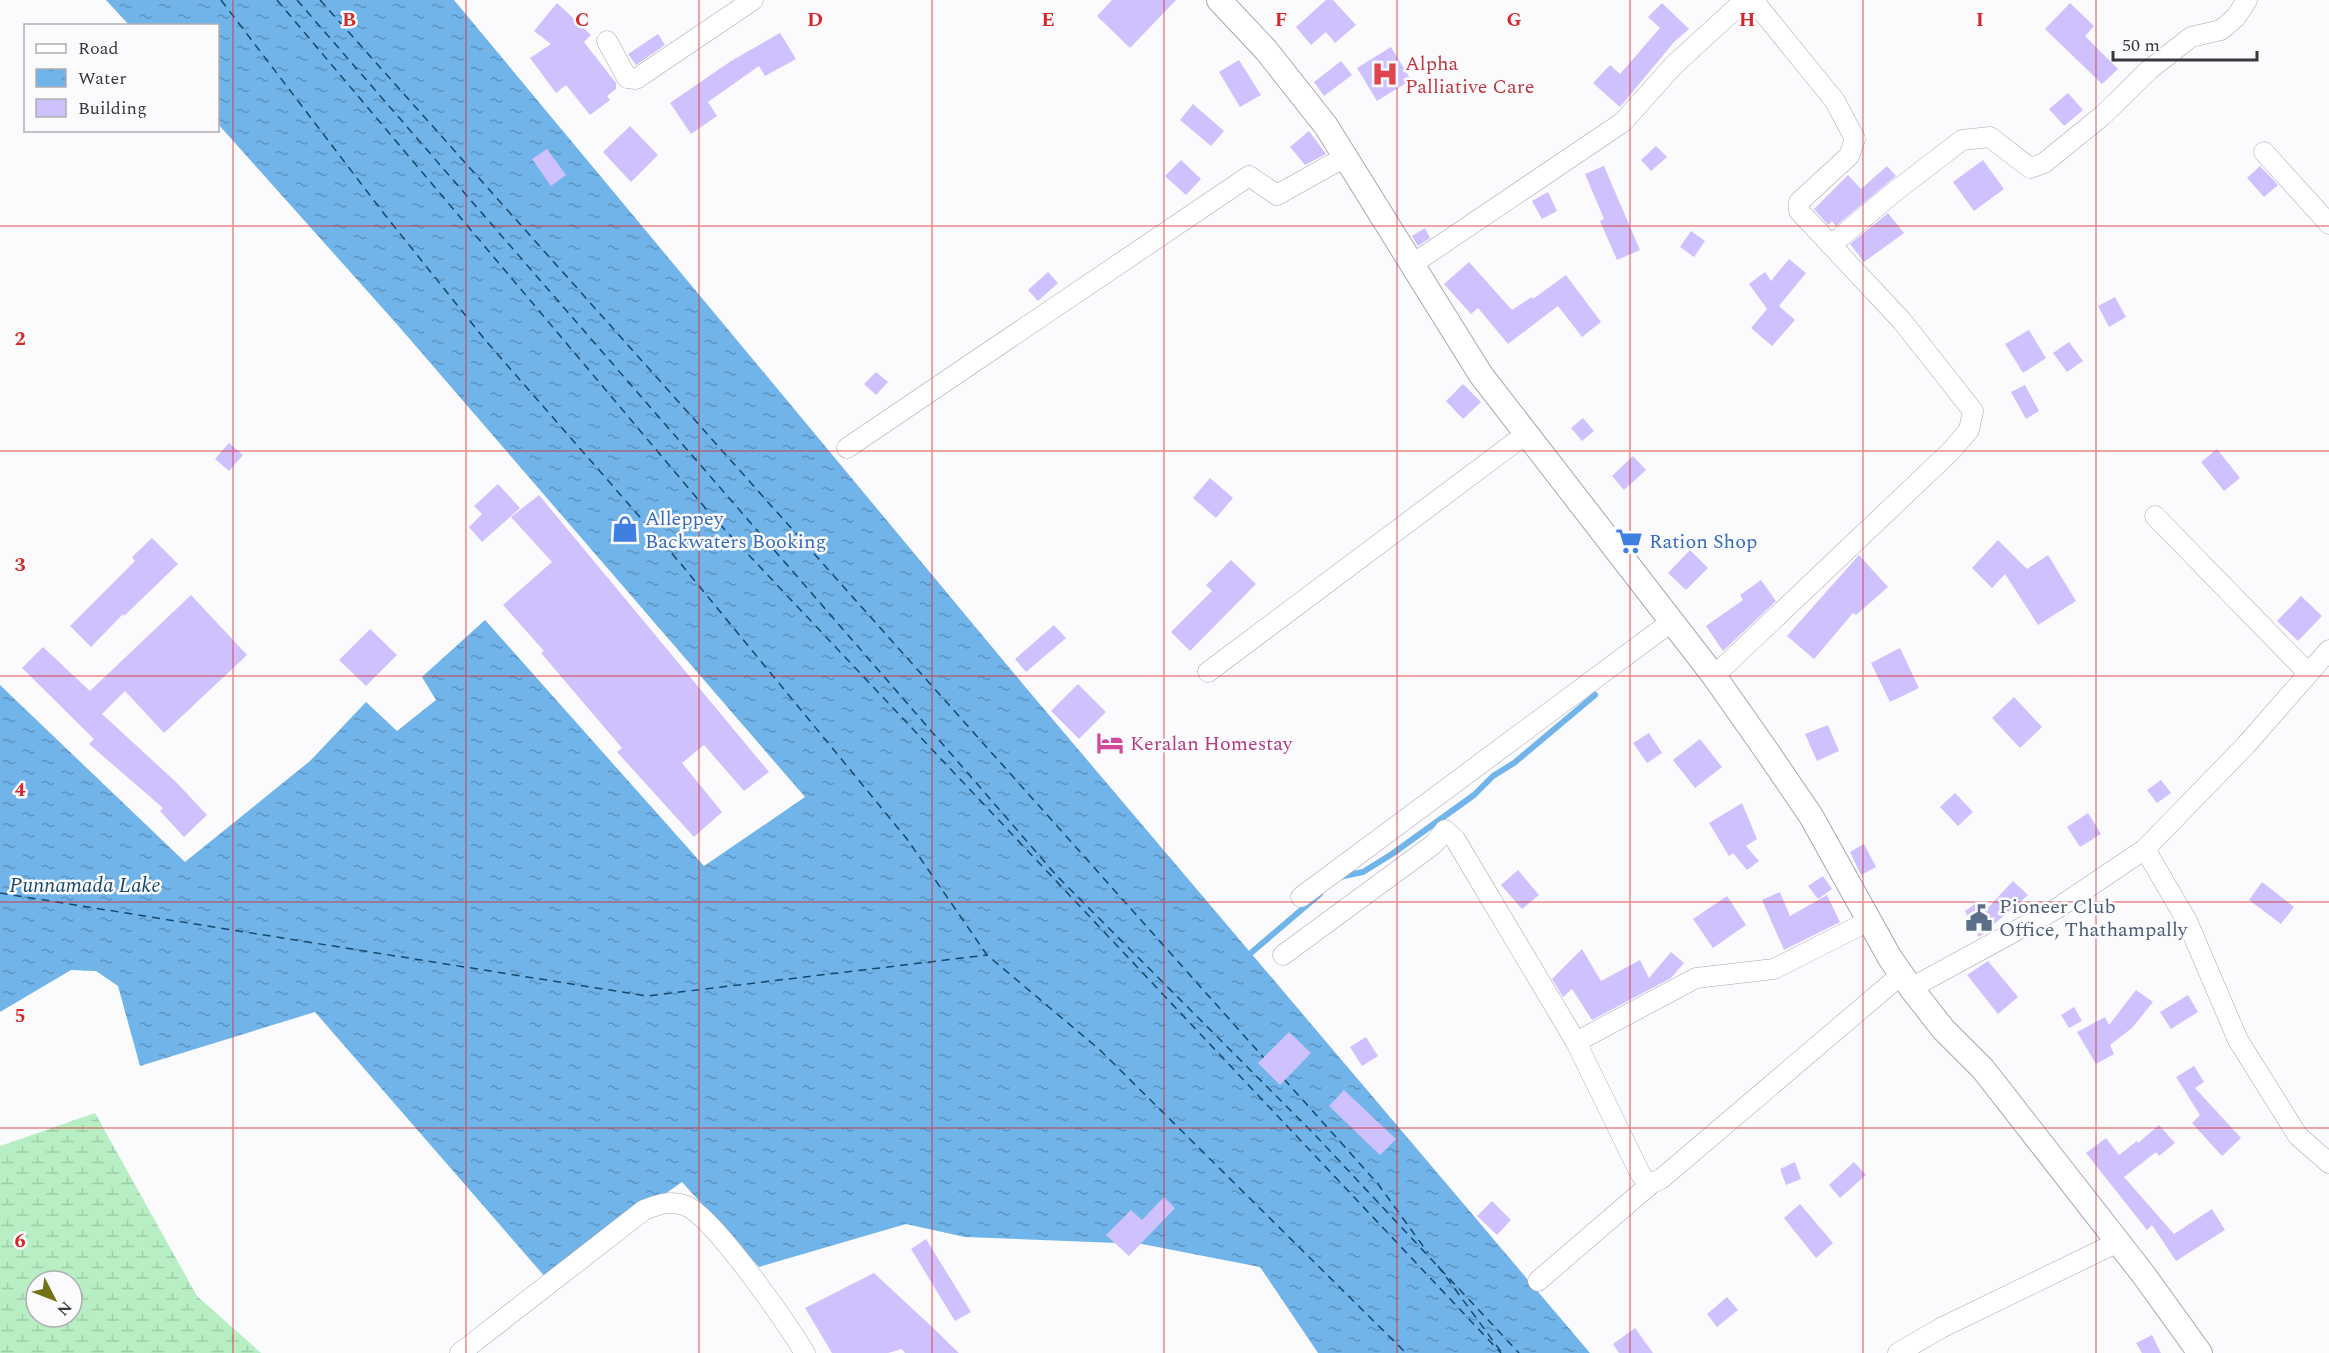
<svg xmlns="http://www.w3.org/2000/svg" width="2329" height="1353" font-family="Spectral,serif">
	<defs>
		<pattern id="wetland-marsh" width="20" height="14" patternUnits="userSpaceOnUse" patternTransform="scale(1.5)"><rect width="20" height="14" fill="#b7eec3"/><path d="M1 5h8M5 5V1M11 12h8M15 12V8" fill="none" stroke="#9ecda9"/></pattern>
		<pattern id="water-ripples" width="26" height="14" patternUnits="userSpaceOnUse" patternTransform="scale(1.5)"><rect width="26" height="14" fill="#70b4ea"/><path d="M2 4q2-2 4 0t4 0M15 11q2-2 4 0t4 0" fill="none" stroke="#5d93bf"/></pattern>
	</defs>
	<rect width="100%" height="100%" fill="#fbfbfe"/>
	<path fill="url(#wetland-marsh)" fill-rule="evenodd" d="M95 1113 197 1296 261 1353H0V1146ZM36 1281H72V1317H36Z"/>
	<path fill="url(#water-ripples)" d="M106 0H454L1027 689 1590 1353H1318L1260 1267 1142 1244 965 1237 906 1224 759 1267 682 1182 546 1278 315 1012 140 1066 118 986 96 971 71 970 0 1012V685L185 862 310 761 366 702 397 731 436 700 422 677 485 620 704 866 805 797 395 322 218 124V26L129 25Z"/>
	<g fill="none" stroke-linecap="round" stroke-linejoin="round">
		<g stroke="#70b4ea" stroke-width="6">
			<path d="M1339 877 1363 872 1392 854 1474 795 1493 776 1514 763 1595 695"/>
			<path d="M1252 952 1320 894"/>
		</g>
		<g stroke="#15486c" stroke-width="1.5" stroke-dasharray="8 6" stroke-linecap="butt">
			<path d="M221 0 385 215 486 341 681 564 907 839 987 955 1100 1050 1406 1353"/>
			<path d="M277 0 712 516 1501 1353"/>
			<path d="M297 0 1057 876 1315 1135 1519 1353"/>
			<path d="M320 0 1264 1058"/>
			<path d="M0 893 647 996 987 955"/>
			<path d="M1284 1079 1378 1184 1428 1253"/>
			<path d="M1438 1266 1502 1353"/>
		</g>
	</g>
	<g fill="#cfc1fd">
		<path d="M1112 0H1176L1130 48 1097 16Z"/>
		<path d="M1326 0H1333L1356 25 1335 43 1326 32 1311 45 1296 27Z"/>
		<path d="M557 3 591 35 584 42 616 83V89L607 96 610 100 590 115 566 85 556 93 530 58 551 44 534 31Z"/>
		<path d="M1662 3 1689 29 1674 42 1620 107 1593 83 1610 65 1620 74 1660 28 1648 17Z"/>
		<path d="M2070 3 2094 26 2085 36 2118 69 2102 84 2045 29Z"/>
		<path d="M780 33 796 59 765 76 759 66 708 102 717 116 691 134 670 103 731 61Z"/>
		<path d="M658 34 665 45 636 65 628 54Z"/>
		<path d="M1391 47 1411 80 1377 101 1357 68Z"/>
		<path d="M1239 60 1261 95 1240 107 1219 72Z"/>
		<path d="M1341 61 1352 75 1324 96 1314 82Z"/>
		<path d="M2068 93 2083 110 2064 126 2049 109Z"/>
		<path d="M1193 104 1224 131 1211 146 1180 120Z"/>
		<path d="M630 126 658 155 631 182 603 152Z"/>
		<path d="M1309 131 1326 154 1305 165 1290 147Z"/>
		<path d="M1656 146 1667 157 1651 171 1641 160Z"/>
		<path d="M547 149 566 175 551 186 532 159Z"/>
		<path d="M1181 160 1201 179 1186 195 1165 176Z"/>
		<path d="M1983 160 2004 189 1974 211 1953 182Z"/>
		<path d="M1604 166 1640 250 1617 260 1600 221 1604 219 1585 174Z"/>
		<path d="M1887 166 1896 176 1836 226 1832 221 1828 225 1814 209 1848 175 1861 189Z"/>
		<path d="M2260 166 2278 185 2264 197 2247 178Z"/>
		<path d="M1548 192 1557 211 1542 219 1532 201Z"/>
		<path d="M1888 213 1904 233 1864 262 1850 244Z"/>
		<path d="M1425 228 1430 238 1418 246 1412 236Z"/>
		<path d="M1691 231 1705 241 1694 257 1680 247Z"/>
		<path d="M1789 259 1806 273 1779 306 1795 320 1772 346 1751 328 1767 309 1749 284 1765 272 1771 281Z"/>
		<path d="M1469 262 1512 310 1532 297 1533 299 1566 275 1601 322 1582 337 1558 306 1508 344 1478 308 1471 314 1444 284Z"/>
		<path d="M1048 272 1058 283 1038 301 1028 290Z"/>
		<path d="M2115 297 2126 317 2109 327 2098 306Z"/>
		<path d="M2029 330 2046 358 2023 373 2005 344Z"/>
		<path d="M2069 342 2083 361 2067 372 2053 353Z"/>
		<path d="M876 372 888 382 876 395 864 384Z"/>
		<path d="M1463 384 1481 402 1463 419 1446 401Z"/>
		<path d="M2025 385 2039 411 2026 419 2011 392Z"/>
		<path d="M1583 418 1594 431 1582 441 1571 428Z"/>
		<path d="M229 443 243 455 229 471 215 459Z"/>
		<path d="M2217 449 2240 478 2224 491 2201 462Z"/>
		<path d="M1633 456 1646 470 1624 490 1612 476Z"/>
		<path d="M1210 478 1233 498 1216 518 1193 498Z"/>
		<path d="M498 484 520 508 482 542 469 527 482 514 474 506Z"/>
		<path d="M539 495 769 772 744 791 704 745 682 763 722 812 694 837 617 752 622 748 541 653 544 651 503 605 552 562 511 517Z"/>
		<path d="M152 538 178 564 124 616 123 614 91 647 70 626 135 561 132 557Z"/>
		<path d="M1998 540 2027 569 2048 555 2076 601 2038 625 2005 574 1992 588 1972 568Z"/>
		<path d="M1690 550 1708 568 1686 590 1668 573Z"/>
		<path d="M1859 555 1888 587 1856 615 1853 613 1814 659 1787 636Z"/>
		<path d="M1231 560 1256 584 1190 651 1171 632 1212 591 1206 585Z"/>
		<path d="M1761 580 1776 601 1723 651 1706 626 1743 600 1740 595Z"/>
		<path d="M191 595 247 655 164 733 125 691 102 714 176 782 207 815 184 837 160 811 163 808 89 744 94 739 22 668 43 647 90 691Z"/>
		<path d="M2301 596 2322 616 2298 641 2277 621Z"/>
		<path d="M1054 625 1066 638 1026 672 1015 659Z"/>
		<path d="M370 629 397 655 366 686 339 660Z"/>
		<path d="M1900 648 1919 688 1890 702 1871 663Z"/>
		<path d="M1078 684 1106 712 1079 739 1051 711Z"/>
		<path d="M2014 697 2042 727 2020 748 1992 718Z"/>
		<path d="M1828 725 1839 751 1817 761 1805 734Z"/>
		<path d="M1649 733 1662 753 1647 763 1633 743Z"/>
		<path d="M1700 739 1722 767 1695 788 1673 760Z"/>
		<path d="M2161 780 2171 793 2157 803 2147 790Z"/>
		<path d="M1955 793 1973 812 1958 826 1940 807Z"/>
		<path d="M1742 803 1757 839 1746 846 1759 861 1747 870 1733 853 1729 856 1709 823Z"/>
		<path d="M2088 813 2101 834 2080 847 2067 827Z"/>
		<path d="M1864 844 1876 867 1861 875 1850 852Z"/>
		<path d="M1518 870 1539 895 1522 909 1501 885Z"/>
		<path d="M1823 876 1832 889 1818 899 1808 886Z"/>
		<path d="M2013 881 2028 895 1979 937 1965 911 1979 901 1985 911Z"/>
		<path d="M2262 882 2294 907 2281 924 2249 900Z"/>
		<path d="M1780 892 1790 916 1827 895 1840 922 1784 950 1762 900Z"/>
		<path d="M1727 896 1746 925 1713 948 1693 919Z"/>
		<path d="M1582 949 1601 981 1640 960 1649 978 1671 952 1684 963 1671 978 1592 1020 1572 989 1563 997 1552 979Z"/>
		<path d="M1988 961 2018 997 1998 1014 1967 975Z"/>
		<path d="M2136 990 2153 1002 2132 1028 2110 1045 2114 1054 2096 1064 2077 1032 2105 1017 2109 1025Z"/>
		<path d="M2188 995 2198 1012 2171 1029 2160 1012Z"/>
		<path d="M2074 1007 2082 1021 2069 1028 2061 1015Z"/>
		<path d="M1289 1032 1311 1053 1280 1085 1258 1063Z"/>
		<path d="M1366 1037 1378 1056 1362 1066 1350 1047Z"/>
		<path d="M2194 1066 2204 1082 2195 1088 2241 1138 2222 1156 2192 1123 2200 1115 2176 1077Z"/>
		<path d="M1344 1090 1396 1139 1380 1155 1329 1106Z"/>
		<path d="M2159 1125 2175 1143 2159 1156 2156 1152 2124 1177 2174 1234 2212 1209 2225 1230 2176 1261 2152 1225 2147 1230 2086 1153 2106 1138 2119 1155 2137 1141 2138 1143Z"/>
		<path d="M1795 1162 1801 1179 1786 1185 1780 1169Z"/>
		<path d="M1854 1162 1866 1175 1840 1198 1829 1185Z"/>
		<path d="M1164 1197 1175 1208 1129 1256 1106 1235 1131 1210 1142 1220Z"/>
		<path d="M1492 1201 1511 1220 1497 1235 1477 1216Z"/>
		<path d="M1800 1204 1833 1243 1816 1258 1784 1218Z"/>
		<path d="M926 1239 971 1312 955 1321 911 1249Z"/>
		<path d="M874 1273 931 1326 959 1353H905L902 1349 888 1353H832L805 1308Z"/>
		<path d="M1727 1297 1738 1310 1717 1327 1707 1314Z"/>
		<path d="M1635 1328 1653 1353H1619L1613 1344Z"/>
		<path d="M2152 1335 2161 1353H2142L2136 1343Z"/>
	</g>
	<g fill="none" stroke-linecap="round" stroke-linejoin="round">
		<defs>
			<g id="minor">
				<path d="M607 41 627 78 636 79 753 0"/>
				<path d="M2264 152 2329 224"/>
				<path d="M1831 245 1893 193 1962 140 1990 137 2030 168 2044 163 2102 116 2149 70 2191 37 2221 30 2236 17 2247 0"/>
				<path d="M1414 263 1623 122 1674 65 1745 0"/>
				<path d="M847 448 1249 176 1277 195 1345 157"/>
				<path d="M2155 516 2308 673"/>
				<path d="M1208 672 1526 434"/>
				<path d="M1714 676 1951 451 1969 430 1973 411 1902 321 1799 211V202L1849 156 1855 139 1835 101 1753 0"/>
				<path d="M2145 849 2187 921 2238 1040 2298 1136 2329 1163"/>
				<path d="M1301 897 1671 622"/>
				<path d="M1283 955 1434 844 1445 830 1455 839 1576 1042 1640 1173 1645 1180 1652 1183 1661 1179 1902 974"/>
				<path d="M1911 988 2056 909 2145 849 2246 745 2329 650"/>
				<path d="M1576 1042 1696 978 1774 969 1869 921"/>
				<path d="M1538 1281 1652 1183"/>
				<path d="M460 1353 644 1210C658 1205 669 1200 684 1205 712 1214 787 1324 805 1353"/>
				<path d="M1898 1353 1941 1328 2118 1242"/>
			</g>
			<path id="major" d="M1219 0 1266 50 1326 126 1481 375 1714 676 1766 750 1811 816 1890 958 1911 988 1943 1029 1983 1069 2143 1274 2200 1353"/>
		</defs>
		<use href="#minor" stroke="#a7a5b6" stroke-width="21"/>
		<use href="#major" stroke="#a7a5b6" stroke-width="26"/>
		<use href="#minor" stroke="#fff" stroke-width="20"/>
		<use href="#major" stroke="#fff" stroke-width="24"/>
	</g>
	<path fill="none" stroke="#d62828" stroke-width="1.5" stroke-opacity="0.55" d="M233 0V1353M466 0V1353M699 0V1353M932 0V1353M1164 0V1353M1397 0V1353M1630 0V1353M1863 0V1353M2096 0V1353M0 226H2329M0 451H2329M0 676H2329M0 902H2329M0 1128H2329"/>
	<defs>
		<symbol id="hospital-bare" viewBox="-9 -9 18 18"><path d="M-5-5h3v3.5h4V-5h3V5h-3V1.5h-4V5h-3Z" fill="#e0444e" stroke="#fbfbfe" stroke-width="2.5" paint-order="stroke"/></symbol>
		<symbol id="shop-bare" viewBox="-9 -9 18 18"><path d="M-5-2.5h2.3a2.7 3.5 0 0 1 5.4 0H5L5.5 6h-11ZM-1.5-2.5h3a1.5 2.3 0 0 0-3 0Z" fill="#3f7fe0" stroke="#fbfbfe" stroke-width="2.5" paint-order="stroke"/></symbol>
		<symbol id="supermarket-bare" viewBox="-9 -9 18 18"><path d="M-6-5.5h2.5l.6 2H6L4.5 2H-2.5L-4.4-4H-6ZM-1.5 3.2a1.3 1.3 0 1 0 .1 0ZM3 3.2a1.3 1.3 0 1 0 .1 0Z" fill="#3f7fe0" stroke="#fbfbfe" stroke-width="2.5" paint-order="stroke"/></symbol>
		<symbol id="hotel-bare" viewBox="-9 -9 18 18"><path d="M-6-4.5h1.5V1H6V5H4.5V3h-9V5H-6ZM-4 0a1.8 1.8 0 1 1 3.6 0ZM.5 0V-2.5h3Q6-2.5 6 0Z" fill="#d1479c" stroke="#fbfbfe" stroke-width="2.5" paint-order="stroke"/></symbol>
		<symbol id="civic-bare" viewBox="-9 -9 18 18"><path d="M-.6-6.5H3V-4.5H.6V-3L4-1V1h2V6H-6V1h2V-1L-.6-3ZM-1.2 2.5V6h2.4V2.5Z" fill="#5c6f8a" stroke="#fbfbfe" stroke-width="2.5" paint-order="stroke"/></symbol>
	</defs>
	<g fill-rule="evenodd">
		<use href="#hospital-bare" x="1366" y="55" width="38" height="38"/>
		<use href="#shop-bare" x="606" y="510" width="38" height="38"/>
		<use href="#supermarket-bare" x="1610" y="522" width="38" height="38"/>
		<use href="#hotel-bare" x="1091" y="724" width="38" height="38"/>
		<use href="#civic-bare" x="1960" y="899" width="38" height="38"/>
	</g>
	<g text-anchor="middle" stroke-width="5" stroke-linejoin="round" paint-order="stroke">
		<g font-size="20" fill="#be3a42" stroke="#fbfbfe" text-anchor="start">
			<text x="1405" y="70">Alpha<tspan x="1405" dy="23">Palliative Care</tspan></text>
		</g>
		<g font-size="20" fill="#366cbe" stroke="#fbfbfe" text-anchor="start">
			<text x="645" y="525">Alleppey<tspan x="645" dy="23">Backwaters Booking</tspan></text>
			<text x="1649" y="548">Ration Shop</text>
		</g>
		<g font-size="20" fill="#b23c85" stroke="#fbfbfe" text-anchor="start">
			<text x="1130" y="750">Keralan Homestay</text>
		</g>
		<g font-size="20" fill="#4e5e75" stroke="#fbfbfe" text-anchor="start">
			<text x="1999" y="913">Pioneer Club<tspan x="1999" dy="23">Office, Thathampally</tspan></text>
		</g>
		<g font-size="21" font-style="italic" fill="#15486c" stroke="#fbfbfe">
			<text x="85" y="892">Punnamada Lake</text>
		</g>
	</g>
	<g font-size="20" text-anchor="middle" font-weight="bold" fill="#d62828" stroke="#fbfbfe" stroke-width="5" stroke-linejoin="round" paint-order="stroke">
		<text x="349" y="26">B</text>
		<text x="582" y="26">C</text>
		<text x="815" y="26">D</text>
		<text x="1048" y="26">E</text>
		<text x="1281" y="26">F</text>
		<text x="1514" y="26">G</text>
		<text x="1747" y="26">H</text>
		<text x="1980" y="26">I</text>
		<text x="20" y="345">2</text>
		<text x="20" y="571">3</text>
		<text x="20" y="796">4</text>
		<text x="20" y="1022">5</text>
		<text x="20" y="1247">6</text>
	</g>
	<rect x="24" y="24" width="195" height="108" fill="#fbfbfe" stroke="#adadb2" stroke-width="1.5"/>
	<rect x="36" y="44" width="30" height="9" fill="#ffffff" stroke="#adadb2" stroke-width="1.5"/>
	<text x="78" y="54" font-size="18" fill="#39383f">Road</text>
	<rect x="36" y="69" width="30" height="18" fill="url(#water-ripples)" stroke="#adadb2" stroke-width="1.5"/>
	<text x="78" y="84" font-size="18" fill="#39383f">Water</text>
	<rect x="36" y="99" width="30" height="18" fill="#cfc1fd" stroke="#adadb2" stroke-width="1.5"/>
	<text x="78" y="114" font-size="18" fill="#39383f">Building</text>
	<g transform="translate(54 1299) rotate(132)"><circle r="28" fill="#fbfbfe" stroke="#adadb2" stroke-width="1.5"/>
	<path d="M0-4.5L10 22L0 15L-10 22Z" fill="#727114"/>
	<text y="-9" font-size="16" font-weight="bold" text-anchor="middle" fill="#39383f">N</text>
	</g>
	<path d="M2113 51v9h144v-9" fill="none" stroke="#39383f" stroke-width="3"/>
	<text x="2122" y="51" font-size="18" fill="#39383f" stroke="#fbfbfe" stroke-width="4.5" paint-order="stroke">50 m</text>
</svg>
